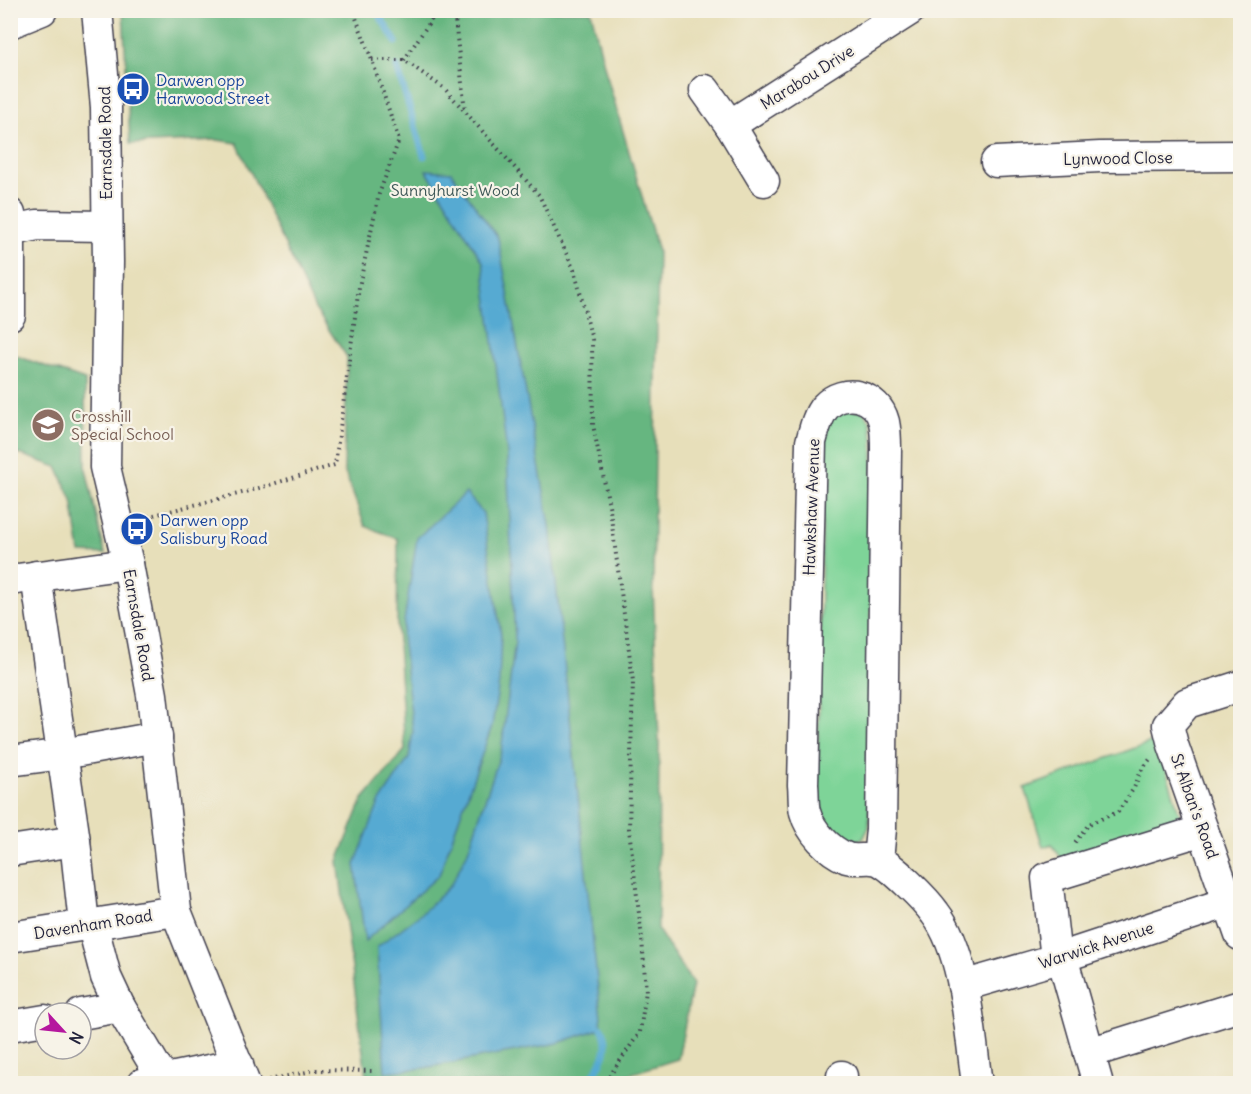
<svg xmlns="http://www.w3.org/2000/svg" width="1251" height="1094" font-family="Delius,sans-serif">
	<rect width="100%" height="100%" fill="#f7f3e8"/>
	<filter id="ink" filterUnits="userSpaceOnUse"><feTurbulence type="fractalNoise" baseFrequency=".0167" numOctaves="2"/><feDisplacementMap in="SourceGraphic" scale="12" xChannelSelector="R" yChannelSelector="G"/><feConvolveMatrix kernelMatrix="1 2 1 2 8 2 1 2 1" color-interpolation-filters="sRGB"/></filter>
	<filter id="wash" filterUnits="userSpaceOnUse"><feTurbulence type="fractalNoise" baseFrequency=".008" numOctaves="4" result="noise"/><feDisplacementMap in="SourceGraphic" scale="24" xChannelSelector="R" yChannelSelector="G"/><feGaussianBlur stdDeviation="1.35" result="paint"/><feColorMatrix in="noise" values="0 0 0 0 0 0 0 0 0 0 0 0 0 0 0 0 0 1.4 0 .05"/><feComposite in="paint" operator="in"/></filter>
	<g filter="url(#wash)">
		<rect width="100%" height="100%" fill="#e7dfba"/>
		<g fill="#7ed498" stroke="#507b6a" stroke-width="1.5">
			<path d="M831 408 863 411 870 421 873 437 869 827 863 839 851 841 837 839 817 812 824 426Z"/>
			<path d="M1157 740 1184 829 1064 863 1052 844 1043 847 1025 788Z"/>
		</g>
		<g fill="#66b680" stroke="#446c5e" stroke-width="1.5">
			<path d="M123 11H591L606 73 658 251 653 587 659 741 658 930 693 984 678 1059 620 1077 618 1083H367L338 861 363 799 405 750 397 628 398 539 365 526 344 470 347 357 315 309 237 143 217 140 130 144Z"/>
			<path d="M11 354 85 380 86 469 105 554 80 553 72 500 57 467 11 451Z"/>
		</g>
		<g fill="#56aad2" stroke="#3c6686" stroke-width="1.5">
			<path d="M426 170 451 172 498 238 550 525 602 1028 558 1043 424 1068 385 1072 377 947 421 914 450 886 467 854 501 752 515 641 507 454 483 262Z"/>
			<path d="M466 493 483 513 501 635 499 683 492 726 439 875 365 941 355 864 379 803 409 758 413 731 402 635 417 538Z"/>
		</g>
		<g fill="none" stroke-linecap="round" stroke-linejoin="round">
			<g stroke="#56aad2" stroke-width="7">
				<path d="M376 10 396 42"/>
				<path d="M397 67 424 156"/>
				<path d="M588 1084C600 1064 613 1050 602 1028"/>
			</g>
		</g>
	</g>
	<g filter="url(#ink)">
		<g fill="none" stroke-linecap="round" stroke-linejoin="round">
			<defs>
				<g id="minor">
					<path d="M97 10 106 107 108 262 105 467 128 564 152 695 176 911 245 1084"/>
					<path d="M10 23 42 10"/>
					<path d="M705 90 730 125 764 181"/>
					<path d="M730 125 910 10"/>
					<path d="M996 162 1100 157 1240 156"/>
					<path d="M10 214V315"/>
					<path d="M10 231 37 225 106 226"/>
					<path d="M36 576 75 841 84 924"/>
					<path d="M10 580 128 564"/>
					<path d="M1240 686 1187 703 1168 725 1173 745 1240 935"/>
					<path d="M10 761 63 754 157 737"/>
					<path d="M10 851 75 841"/>
					<path d="M878 860 881 829 886 450C886 441 886 431 884 422 877 394 844 387 825 407 817 416 814 431 811 442L803 785C804 794 803 804 805 812 810 831 829 851 847 858 856 861 869 857 878 860 892 866 926 900 935 913 966 953 970 1034 977 1084"/>
					<path d="M92 923 106 977 120 1007 166 1084"/>
					<path d="M10 937 176 911"/>
					<path d="M1062 957 1098 1084"/>
					<path d="M1056 959 1047 878 1203 830"/>
					<path d="M963 986 1056 959 1229 902"/>
					<path d="M81 1014 120 1007"/>
					<path d="M10 1026 45 1020"/>
					<path d="M1089 1053 1240 1006"/>
					<path d="M842 1076V1084"/>
					<path d="M142 1084 238 1064"/>
				</g>
			</defs>
			<use href="#minor" stroke="#403e4e" stroke-width="33"/>
			<g stroke="#403e4e" stroke-width="4" stroke-dasharray="1.5 4.5" stroke-linecap="butt">
				<path d="M454 10 465 111"/>
				<path d="M372 60H404L445 89 539 195 575 272 592 340 593 425 610 510 633 681 629 829 642 939 646 991 640 1032 604 1084"/>
				<path d="M404 60 438 10"/>
				<path d="M142 518 246 492 335 465 359 287 379 194 399 140 372 60 353 10"/>
				<path d="M1075 842 1089 824 1118 812 1134 788 1141 771 1151 758"/>
				<path d="M269 1080 316 1070 373 1071"/>
			</g>
			<use href="#minor" stroke="#fff" stroke-width="30"/>
		</g>
	</g>
	<defs>
		<symbol id="bus-disc" viewBox="-11 -11 22 22"><circle r="9.5" fill="#1a4fb4" stroke="#f7f3e8"/><path d="M-5-6H5V4H4V6H2V4H-2V6H-4V4H-5ZM-3.5-4V0h7V-4ZM-3.5 1.2v1.5H-2V1.2ZM2 1.2v1.5H3.5V1.2Z" fill="#fff"/></symbol>
		<symbol id="school-disc" viewBox="-11 -11 22 22"><circle r="9.5" fill="#8d6e63" stroke="#f7f3e8"/><path d="M0-5L7-2L0 1L-7-2ZM-4 1L0 2.5L4 1V4Q0 6-4 4Z" fill="#fff"/></symbol>
	</defs>
	<g fill-rule="evenodd">
		<use href="#bus-disc" x="114" y="70" width="38" height="38"/>
		<use href="#school-disc" x="29" y="406" width="38" height="38"/>
		<use href="#bus-disc" x="118" y="510" width="38" height="38"/>
	</g>
	<g text-anchor="middle" stroke-width="4.5" stroke-linejoin="round" paint-order="stroke">
		<g font-size="16" fill="#22223b" stroke="#f7f3e8">
			<text transform="translate(807 77) rotate(-32)" y="6">Marabou Drive</text>
			<text transform="translate(105 143) rotate(-91)" y="6">Earnsdale Road</text>
			<text transform="translate(1118 158) rotate(-1)" y="6">Lynwood Close</text>
			<text transform="translate(811 507) rotate(-88)" y="6">Hawkshaw Avenue</text>
			<text transform="translate(139 625) rotate(80)" y="6">Earnsdale Road</text>
			<text transform="translate(1195 806) rotate(70)" y="6">St Alban's Road</text>
			<text transform="translate(93 924) rotate(-9)" y="6">Davenham Road</text>
			<text transform="translate(1096 945) rotate(-18)" y="6">Warwick Avenue</text>
		</g>
		<g font-size="16" fill="#164399" stroke="#f7f3e8" text-anchor="start">
			<text x="156" y="86">Darwen opp<tspan x="156" dy="18">Harwood Street</tspan></text>
			<text x="160" y="526">Darwen opp<tspan x="160" dy="18">Salisbury Road</tspan></text>
		</g>
		<g font-size="16" fill="#3e5757" stroke="#f7f3e8">
			<text x="455" y="196">Sunnyhurst Wood</text>
		</g>
		<g font-size="16" fill="#785e54" stroke="#f7f3e8" text-anchor="start">
			<text x="71" y="422">Crosshill<tspan x="71" dy="18">Special School</tspan></text>
		</g>
	</g>
	<rect width="1251" height="1094" fill="none" stroke="#f7f3e8" stroke-width="36"/>
	<g transform="translate(63 1031) rotate(117)"><circle r="28" fill="#f7f3e8" stroke="#a29fa3" stroke-width="1.5"/>
	<path d="M0-4.5L10 22L0 15L-10 22Z" fill="#b5179e"/>
	<text y="-9" font-size="16" font-weight="bold" text-anchor="middle" fill="#22223b">N</text>
	</g>
</svg>
